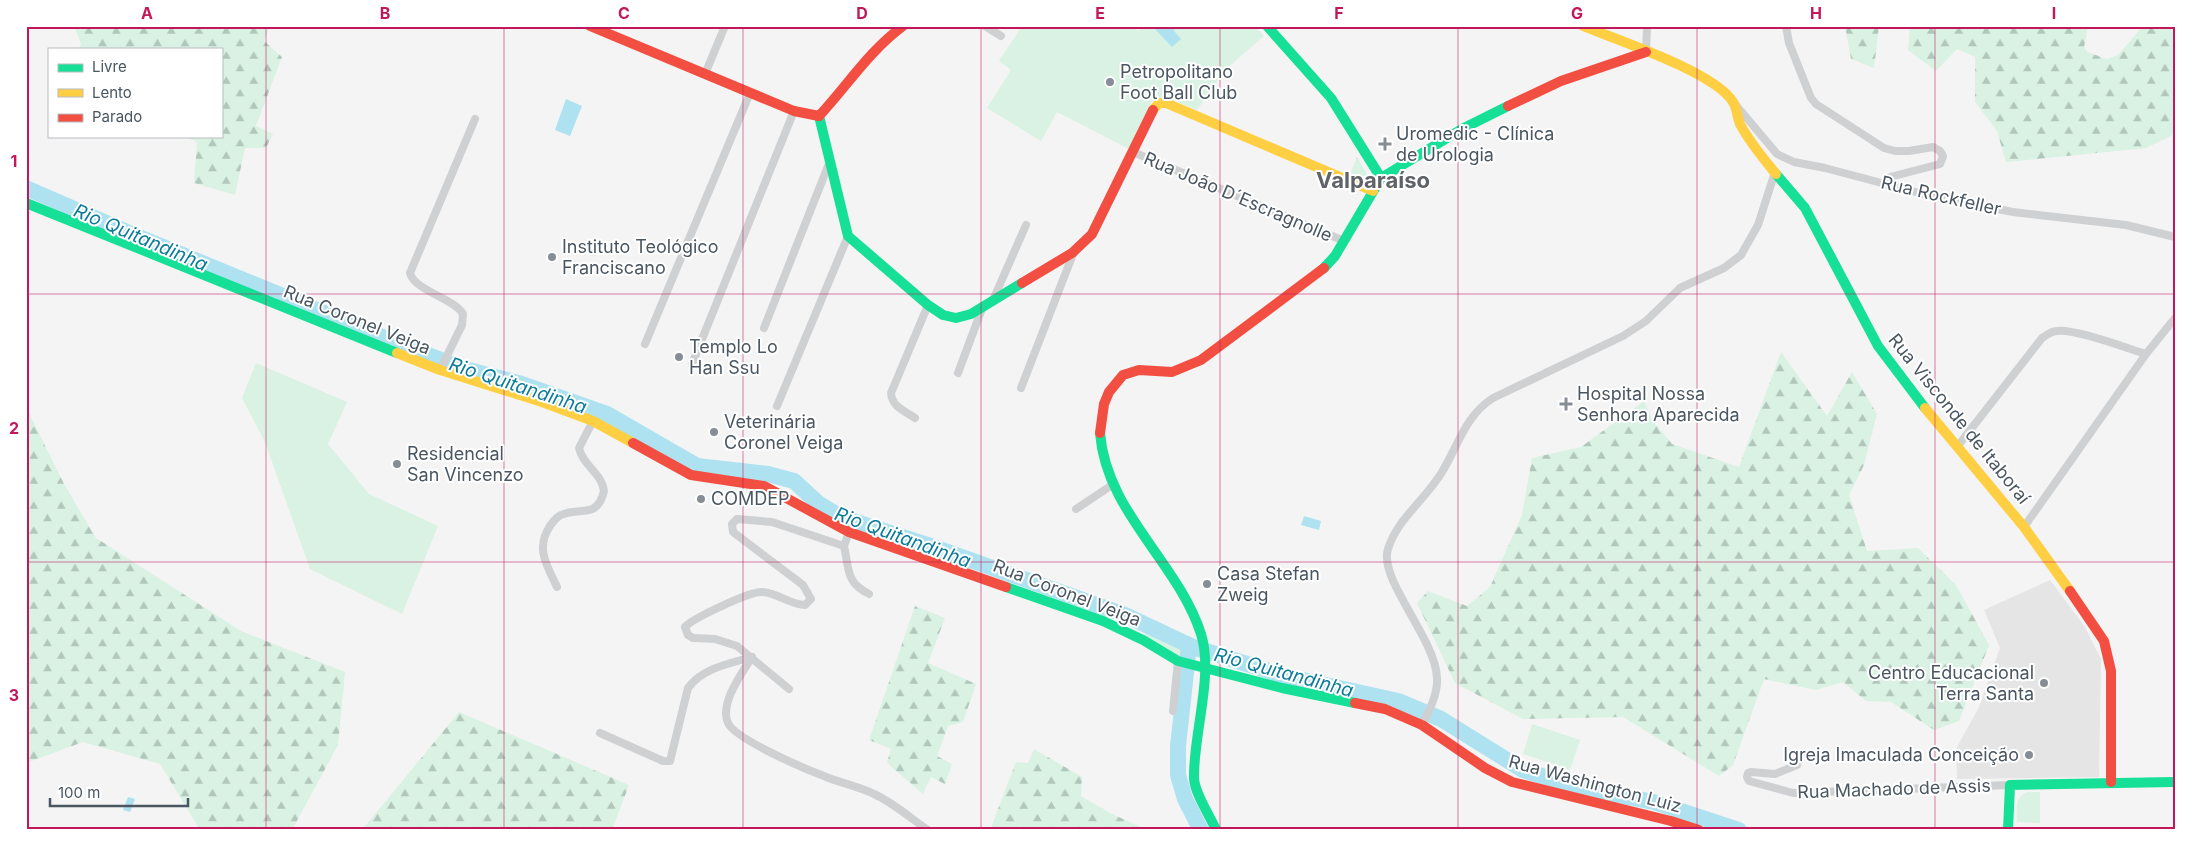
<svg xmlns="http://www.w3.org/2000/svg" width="2201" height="856" font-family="Inter,sans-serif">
	<defs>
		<pattern id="grass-tufts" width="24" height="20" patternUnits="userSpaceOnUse" patternTransform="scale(1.25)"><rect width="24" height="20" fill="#d9f2e3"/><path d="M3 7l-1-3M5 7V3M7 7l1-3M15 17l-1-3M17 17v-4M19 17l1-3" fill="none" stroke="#b2c7bb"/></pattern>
		<pattern id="forest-firs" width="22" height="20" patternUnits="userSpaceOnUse" patternTransform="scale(1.25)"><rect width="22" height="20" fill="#d9f2e3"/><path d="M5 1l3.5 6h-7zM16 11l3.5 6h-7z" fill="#b2c7bb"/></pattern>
	</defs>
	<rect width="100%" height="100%" fill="#f4f4f4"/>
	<path fill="#e6e5e6" d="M2050 580 2085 627 2101 659 2099 777 1957 779 1956 749 1979 707 2000 648 1984 610Z"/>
	<path fill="url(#grass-tufts)" d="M1357 157 1368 176 1367 181 1350 174Z"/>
	<g fill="url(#forest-firs)">
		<path d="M74 26H270L264 41 282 57 256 126 273 134 266 148H245L235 195 194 183 197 142 184 136H221V49H79L81 44Z"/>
		<path d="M1845 26H1879L1874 68 1851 59Z"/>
		<path d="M1910 26H2088L2084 47 2087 52 2107 59 2118 55 2143 26H2169L2175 30V134L2146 148 2006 162 1997 131 1975 102V57L1957 49 1936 71 1908 50Z"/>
		<path d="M1781 352 1827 416 1852 372 1877 414 1864 465 1849 495 1867 551 1918 548 1956 585 1989 645 1959 721 1934 730 1891 702 1866 701 1843 682 1816 690 1764 679 1733 765 1719 776 1623 717 1523 719 1455 683 1417 603 1428 591 1467 606 1490 587 1522 515 1532 458 1581 447 1644 401 1652 420 1672 444 1739 467Z"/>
		<path d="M26 407 64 484 96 538 241 631 345 672 338 745 292 830H200L160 764 83 742 26 763Z"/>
		<path d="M915 606 945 618 928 663 976 684 963 722 948 726 937 756 952 764 945 784 931 777 923 794 887 763 891 749 869 740Z"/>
		<path d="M459 712 629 785 612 830H362Z"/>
		<path d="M1034 749 1082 777 1081 796 1110 813 1147 830H990L1016 762 1028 763Z"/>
	</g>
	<g fill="#d9f2e3">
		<path d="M1022 26H1132L1138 31 1143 26H1255L1264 36 1225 70 1197 110C1181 104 1168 95 1151 102L1129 149 1057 112 1041 141 987 108 1011 70 999 61Z"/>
		<path d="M256 363 347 402 328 444 369 494 438 526 402 614 310 569 265 442 242 398Z"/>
		<path d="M1147 629 1186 647 1184 661 1144 636Z"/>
		<path d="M1532 724 1580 740 1570 770 1523 754Z"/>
		<path d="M2028 792H2040V823L2017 822C2017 810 2014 796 2028 792Z"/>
	</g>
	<g fill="#aee2f0">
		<path d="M1158 26H1175L1174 31 1181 39 1172 47 1155 29Z"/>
		<path d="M566 99 582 106 570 136 555 130Z"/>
		<path d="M1304 516 1321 521 1319 530 1301 525Z"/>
		<path d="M128 797 135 799 130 812 123 810Z"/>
	</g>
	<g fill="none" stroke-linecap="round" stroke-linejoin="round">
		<g stroke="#aee2f0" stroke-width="16">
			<path d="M26 188 134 235 385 338 461 368 522 384 607 414 697 466 768 474 794 481 818 503 841 517 928 545 1125 615 1193 647 1285 676 1398 701 1441 719 1523 770 1580 788 1654 802 1739 830"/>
			<path d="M1189 645 1178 746V775L1185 799 1201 830"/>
		</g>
		<g stroke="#ced0d2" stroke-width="8">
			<path d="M985 26 1001 36"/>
			<path d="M1786 26 1789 43 1811 98 1816 104 1884 148 1895 151H1909L1933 147 1940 151 1943 156 1940 164 1890 177 1887 185"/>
			<path d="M1646 52 1647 26"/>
			<path d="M705 74 725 26"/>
			<path d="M1735 104 1777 154 1794 162 1825 168 1931 196 2013 212 2126 225 2175 237"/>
			<path d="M1133 152 1344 241"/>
			<path d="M993 300 1026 225"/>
			<path d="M764 328 830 161"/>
			<path d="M645 344 750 93"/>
			<path d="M692 364 794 111"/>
			<path d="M440 370 462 325 463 314C452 297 415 291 410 273L475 119"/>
			<path d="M958 373 983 306"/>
			<path d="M1021 388 1073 254"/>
			<path d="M777 406 848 236"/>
			<path d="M915 418C905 411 892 407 891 393L928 305"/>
			<path d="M1957 447 2042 338C2047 335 2051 331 2057 331 2076 329 2126 348 2146 354"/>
			<path d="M1076 509 1112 485"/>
			<path d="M2024 527 2146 354 2175 318"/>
			<path d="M844 546C849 569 846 583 869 594"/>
			<path d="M557 587C547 566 535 548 550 526 553 522 556 517 561 515 580 506 597 520 604 491 602 473 583 466 579 448L593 421"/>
			<path d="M752 657C742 673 719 704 728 723 735 739 805 769 824 776 840 783 858 786 874 794 894 803 910 818 928 830"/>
			<path d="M789 689 737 646 715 639 693 638 688 635 685 627C693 618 749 592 761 592 777 592 790 605 805 605L811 599 803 585 733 532 732 524 737 519 772 522 844 546 849 532"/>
			<path d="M1173 711 1178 661"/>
			<path d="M1422 725C1429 711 1438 694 1437 678 1436 639 1378 579 1388 549 1397 519 1426 499 1442 472 1459 444 1465 416 1493 398L1623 336 1646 321 1680 288 1724 268 1741 255 1758 225 1775 172"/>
			<path d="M600 733 663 761H670L688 688C703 668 728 664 752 657"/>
			<path d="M1797 765 1775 774 1751 772 1748 773 1747 777 1749 781 1793 793 2010 785"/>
		</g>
		<g stroke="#16e098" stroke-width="10">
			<path d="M1267 26 1331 98 1381 178"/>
			<path d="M819 116 848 236 928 305 943 315 956 318 971 314 1022 283"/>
			<path d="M1776 174 1805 208 1878 346 1925 408"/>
			<path d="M26 203 397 353"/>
			<path d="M1324 268 1335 256 1381 178 1462 129 1508 106"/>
			<path d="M1100 433C1106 512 1178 562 1201 634 1214 675 1193 735 1194 778 1194 792 1210 816 1216 830"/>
			<path d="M1006 587 1103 621 1143 640 1178 661 1282 688 1355 703"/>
			<path d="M2008 830 2010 785 2175 782"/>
		</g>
		<g stroke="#ffcf43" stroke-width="10">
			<path d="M1583 26C1617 40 1715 72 1733 102 1737 108 1737 117 1740 124 1750 143 1763 158 1776 174"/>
			<path d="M1153 110 1159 103H1166L1373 191"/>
			<path d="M397 353 440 370 542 402 593 421 633 443"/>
			<path d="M1925 408 2024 527 2070 591"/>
		</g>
		<g stroke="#f24e42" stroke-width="10">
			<path d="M590 26 794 111 819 116"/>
			<path d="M1508 106 1561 81 1646 52"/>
			<path d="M819 116C847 86 869 51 903 26"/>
			<path d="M1022 283 1072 253 1092 234 1153 110"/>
			<path d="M1100 433 1104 404 1109 392 1123 375 1139 370 1172 372 1201 360 1324 268"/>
			<path d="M633 443 691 475 764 486 849 532 1006 587"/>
			<path d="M2070 591 2104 641 2111 671V782"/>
			<path d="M1355 703 1385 709 1422 725 1485 768 1512 782 1671 821 1699 830"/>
		</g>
	</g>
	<path fill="none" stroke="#c2185b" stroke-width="1" stroke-opacity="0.55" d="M266 26V830M504 26V830M743 26V830M981 26V830M1220 26V830M1458 26V830M1697 26V830M1935 26V830M26 294H2175M26 562H2175"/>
	<g fill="#868d94" stroke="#fff" stroke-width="2">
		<circle cx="1110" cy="82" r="5"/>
		<path d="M1382.5 136.5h5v5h5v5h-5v5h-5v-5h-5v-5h5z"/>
		<circle cx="552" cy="257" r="5"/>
		<circle cx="679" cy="357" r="5"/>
		<path d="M1563.5 396.5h5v5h5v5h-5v5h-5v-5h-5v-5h5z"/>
		<circle cx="714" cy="432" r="5"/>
		<circle cx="397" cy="464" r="5"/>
		<circle cx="701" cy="499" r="5"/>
		<circle cx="1207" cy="584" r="5"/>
		<circle cx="2044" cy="683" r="5"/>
		<circle cx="2029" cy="755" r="5"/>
	</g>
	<g text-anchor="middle" stroke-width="4" stroke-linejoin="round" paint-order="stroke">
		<g font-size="18" fill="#4a5661" stroke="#fff" text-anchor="start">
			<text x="1120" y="78">Petropolitano<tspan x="1120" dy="21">Foot Ball Club</tspan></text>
			<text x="1396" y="140">Uromedic - Clínica<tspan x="1396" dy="21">de Urologia</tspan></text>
			<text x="562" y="253">Instituto Teológico<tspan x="562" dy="21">Franciscano</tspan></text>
			<text x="689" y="353">Templo Lo<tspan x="689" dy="21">Han Ssu</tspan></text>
			<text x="1577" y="400">Hospital Nossa<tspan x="1577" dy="21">Senhora Aparecida</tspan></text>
			<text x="724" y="428">Veterinária<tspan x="724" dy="21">Coronel Veiga</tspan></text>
			<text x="407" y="460">Residencial<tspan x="407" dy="21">San Vincenzo</tspan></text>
			<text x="711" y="505">COMDEP</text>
			<text x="1217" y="580">Casa Stefan<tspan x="1217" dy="21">Zweig</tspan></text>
			<text x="2034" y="679" text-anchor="end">Centro Educacional<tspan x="2034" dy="21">Terra Santa</tspan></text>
			<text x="2019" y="761" text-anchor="end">Igreja Imaculada Conceição</text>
		</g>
		<g font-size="18" fill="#4a5661" stroke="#fff">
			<text transform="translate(1941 196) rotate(13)" y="6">Rua Rockfeller</text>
			<text transform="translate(1238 197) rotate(23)" y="6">Rua João D´Escragnolle</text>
			<text transform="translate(357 320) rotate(22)" y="6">Rua Coronel Veiga</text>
			<text transform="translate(1959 419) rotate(51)" y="6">Rua Visconde de Itaboraí</text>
			<text transform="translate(1067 593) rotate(21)" y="6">Rua Coronel Veiga</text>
			<text transform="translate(1595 784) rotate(15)" y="6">Rua Washington Luiz</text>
			<text transform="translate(1894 789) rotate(-2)" y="6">Rua Machado de Assis</text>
		</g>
		<g font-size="19" font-style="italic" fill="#0c7c9b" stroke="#fff">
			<text transform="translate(141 237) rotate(23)" y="7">Rio Quitandinha</text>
			<text transform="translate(518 385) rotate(18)" y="7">Rio Quitandinha</text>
			<text transform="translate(903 537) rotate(20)" y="7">Rio Quitandinha</text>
			<text transform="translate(1284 672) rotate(15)" y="7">Rio Quitandinha</text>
		</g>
		<g font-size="22" font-weight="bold" fill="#5f6368" stroke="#fff">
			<text x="1373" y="188">Valparaíso</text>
		</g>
	</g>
	<rect width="2201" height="856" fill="none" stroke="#ffffff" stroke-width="55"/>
	<rect x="48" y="48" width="175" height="90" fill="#ffffff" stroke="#b7bbc0"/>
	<rect x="58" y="64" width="25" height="8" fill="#16e098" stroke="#b7bbc0"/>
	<text x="92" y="72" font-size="15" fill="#4a5661">Livre</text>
	<rect x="58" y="89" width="25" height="8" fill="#ffcf43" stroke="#b7bbc0"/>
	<text x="92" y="98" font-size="15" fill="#4a5661">Lento</text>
	<rect x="58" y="114" width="25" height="8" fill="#f24e42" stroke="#b7bbc0"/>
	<text x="92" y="122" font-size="15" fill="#4a5661">Parado</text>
	<path d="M50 798v8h138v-8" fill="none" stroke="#4a5661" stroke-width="2.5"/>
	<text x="58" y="798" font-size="15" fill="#4a5661" stroke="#ffffff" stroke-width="4" paint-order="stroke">100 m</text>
	<rect x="28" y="28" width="2146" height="800" fill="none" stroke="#c2185b" stroke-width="2"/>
	<g font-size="16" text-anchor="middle" font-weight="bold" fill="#c2185b">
		<text x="147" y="19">A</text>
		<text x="385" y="19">B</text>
		<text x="624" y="19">C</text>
		<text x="862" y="19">D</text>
		<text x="1100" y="19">E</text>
		<text x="1339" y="19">F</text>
		<text x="1577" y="19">G</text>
		<text x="1816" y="19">H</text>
		<text x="2054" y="19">I</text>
		<text x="14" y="167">1</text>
		<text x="14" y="434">2</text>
		<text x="14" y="701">3</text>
	</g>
</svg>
